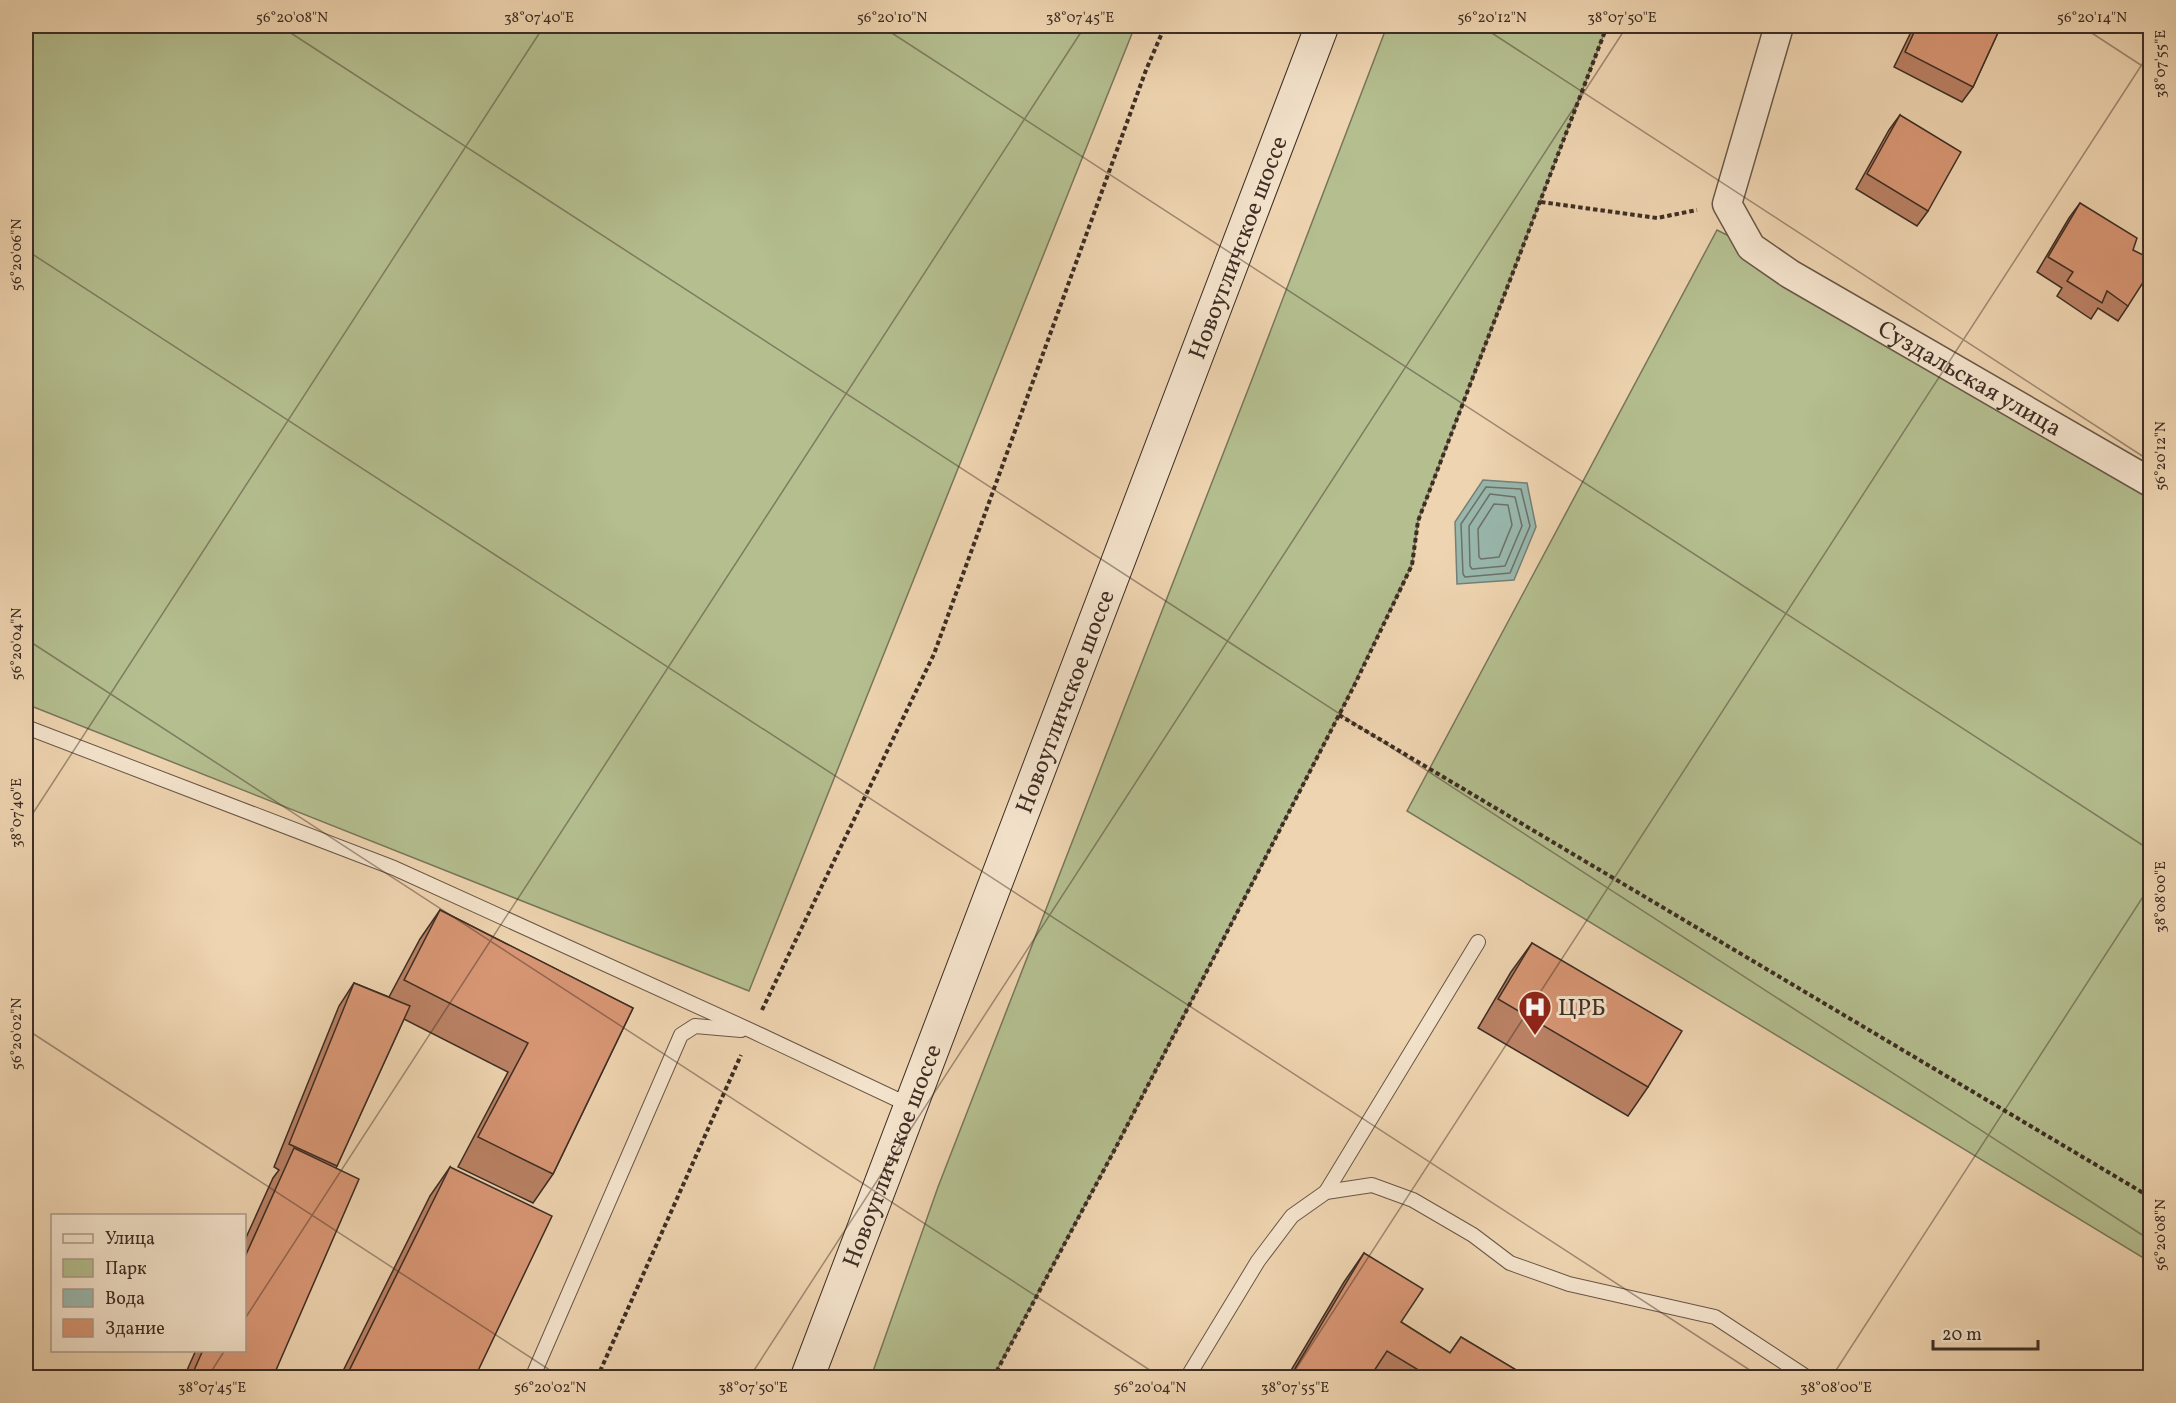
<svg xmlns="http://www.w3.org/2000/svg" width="2176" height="1403" font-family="Vollkorn,serif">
	<rect width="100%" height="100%" fill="#eed4b0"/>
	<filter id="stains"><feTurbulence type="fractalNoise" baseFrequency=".00333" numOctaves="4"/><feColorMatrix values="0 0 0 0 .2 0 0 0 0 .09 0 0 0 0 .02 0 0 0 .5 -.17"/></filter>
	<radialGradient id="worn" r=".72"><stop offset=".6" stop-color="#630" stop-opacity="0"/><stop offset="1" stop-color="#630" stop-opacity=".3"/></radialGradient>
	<g fill="#b4be8f" stroke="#78765a" stroke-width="1.5">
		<path d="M26 26H1135L749 991 26 704Z"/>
		<path d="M1387 26H1607L1418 521 1412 565 1339 715 1115 1149 993 1377H871L938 1187 1251 382Z"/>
		<path d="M1717 230 1751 247 2150 482V1262L1407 811Z"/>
	</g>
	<path fill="#99b8ae" stroke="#748077" stroke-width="1.5" d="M1483 480 1527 483 1536 527 1514 580 1457 584 1455 522Z"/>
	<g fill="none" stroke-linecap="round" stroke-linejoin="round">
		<g stroke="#6b7269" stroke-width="1.5">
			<path d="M1486 487 1521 489 1530 526 1510 573 1465 577 1463 574 1461 524Z"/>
			<path d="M1490 494 1515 497 1522 526 1505 566 1472 569 1470 566 1469 526Z"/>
			<path d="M1494 504 1508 505 1512 525 1499 557 1481 559 1479 557 1478 529Z"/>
		</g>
		<defs>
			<g id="service">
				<path d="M26 727 394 868 752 1031 911 1106"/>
				<path d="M1326 1192 1478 942"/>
				<path d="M532 1378 681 1035 695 1026 741 1030"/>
				<path d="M1187 1378 1258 1261 1292 1216 1326 1192 1372 1185 1413 1200 1473 1235 1510 1263 1569 1284 1715 1317 1808 1378"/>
			</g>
			<g id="minor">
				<path id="s1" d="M1779 26 1727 204 1751 247 1790 274 2150 482"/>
			</g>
			<g id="secondary">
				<path id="s2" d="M807 1378 1322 26"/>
			</g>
		</defs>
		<use href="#service" stroke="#695747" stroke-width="16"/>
		<use href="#minor" stroke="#695747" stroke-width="31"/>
		<use href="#secondary" stroke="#3d2d24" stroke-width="35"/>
		<g stroke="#3d2d24" stroke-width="4" stroke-dasharray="4.5 3" stroke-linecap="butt">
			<path d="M1541 202 1657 218 1697 210"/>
			<path d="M1339 715 2150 1197"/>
			<path d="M762 1010 934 654 1146 70 1165 26"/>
			<path d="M597 1378 741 1055"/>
			<path d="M993 1378 1115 1149 1354 686 1412 565 1418 521 1607 26"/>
		</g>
		<use href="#service" stroke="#f4e3cc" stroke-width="14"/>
		<use href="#minor" stroke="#f4e3cc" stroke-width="28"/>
		<use href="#secondary" stroke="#f4e3cc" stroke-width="33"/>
	</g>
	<g fill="#ba8164" stroke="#3d2d24" stroke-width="1.5">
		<path d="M1914 26H2001L1973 87 1962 102 1894 67Z"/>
		<path d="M1900 115 1928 211 1917 226 1856 189 1889 130Z"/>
		<path d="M2080 203 2133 250 2128 306 2118 321 2098 308 2091 319 2057 296 2062 288 2037 272 2069 218Z"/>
		<path d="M440 910 633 1008 553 1174 533 1203 458 1167 508 1072 404 1019 336 1168 273 1377H184L196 1350H244V1242L273 1178 279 1170 274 1167 339 1006 354 983 389 997 420 939Z"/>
		<path d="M1532 943 1648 1087 1628 1116 1478 1028 1511 972Z"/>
		<path d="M450 1167 475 1377H340L430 1196Z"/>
		<path d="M1364 1253 1401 1322 1450 1353 1461 1337 1528 1377H1287L1344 1282Z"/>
	</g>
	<g fill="#d89674" stroke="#3d2d24" stroke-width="1.5">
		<path d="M1917 26H2001L1973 87 1905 52Z"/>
		<path d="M1900 115 1961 152 1928 211 1867 174Z"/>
		<path d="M2080 203 2137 238 2133 250 2151 259V270L2128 306 2107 291 2102 303 2067 281 2073 272 2048 257Z"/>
		<path d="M440 910 633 1008 553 1174 478 1137 528 1043 404 980Z"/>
		<path d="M1532 943 1682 1031 1648 1087 1498 999Z"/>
		<path d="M354 983 410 1006 337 1166 289 1144Z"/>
		<path d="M294 1148 359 1179 273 1377H191L203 1350H244V1259Z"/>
		<path d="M450 1167 552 1216 475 1377H346Z"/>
		<path d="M1364 1253 1423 1289 1401 1322 1450 1353 1461 1337 1528 1377H1430L1387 1351 1370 1377H1290Z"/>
	</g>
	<path fill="none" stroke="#3d2d24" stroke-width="1.5" stroke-opacity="0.45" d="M280 26 2150 1240M881 26 2150 850M1481 26 2150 461M2081 26 2150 71M26 250 1762 1378M26 639 1162 1378M26 824 544 26M26 1029 562 1378M244 1320 1085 26M207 1378 225 1350M749 1378 1627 26M1290 1378 2150 52M1831 1378 2150 886"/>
	<defs>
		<symbol id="hospital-pin" viewBox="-11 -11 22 30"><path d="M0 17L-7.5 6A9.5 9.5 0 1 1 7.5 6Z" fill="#8f2418" stroke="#f4e3cc"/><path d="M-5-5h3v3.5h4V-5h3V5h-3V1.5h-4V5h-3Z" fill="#fff"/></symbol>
	</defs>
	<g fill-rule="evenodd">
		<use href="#hospital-pin" x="1516" y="988" width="38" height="52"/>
	</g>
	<g text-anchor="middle" stroke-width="6" stroke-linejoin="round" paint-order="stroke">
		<g font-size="24" fill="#3d2d24" stroke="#f4e3cc">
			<text dy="8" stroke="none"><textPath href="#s2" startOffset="1210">Новоугличское шоссе</textPath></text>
			<text dy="8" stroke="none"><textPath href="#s1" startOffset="490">Суздальская улица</textPath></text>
			<text dy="8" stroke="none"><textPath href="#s2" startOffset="724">Новоугличское шоссе</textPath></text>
			<text dy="8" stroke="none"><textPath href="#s2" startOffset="238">Новоугличское шоссе</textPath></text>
		</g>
		<g font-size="24" fill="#3d2d24" stroke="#f4e3cc" text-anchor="start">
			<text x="1558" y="1015">ЦРБ</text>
		</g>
	</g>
	<rect width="2176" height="1403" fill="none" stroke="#eed4b0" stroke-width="66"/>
	<rect x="51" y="1214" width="195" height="138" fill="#f4e3cc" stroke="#ab9a89" stroke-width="1.5"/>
	<rect x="63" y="1234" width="30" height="9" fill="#f4e3cc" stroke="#ab9a89" stroke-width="1.5"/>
	<text x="105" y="1244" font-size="18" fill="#3d2d24">Улица</text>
	<rect x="63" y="1259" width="30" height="18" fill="#b4be8f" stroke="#ab9a89" stroke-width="1.5"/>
	<text x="105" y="1274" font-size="18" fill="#3d2d24">Парк</text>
	<rect x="63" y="1289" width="30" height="18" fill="#99b8ae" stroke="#ab9a89" stroke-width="1.5"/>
	<text x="105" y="1304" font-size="18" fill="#3d2d24">Вода</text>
	<rect x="63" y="1319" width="30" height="18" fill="#d89674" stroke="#ab9a89" stroke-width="1.5"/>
	<text x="105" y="1334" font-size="18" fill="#3d2d24">Здание</text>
	<path d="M1933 1340v9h105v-9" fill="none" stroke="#3d2d24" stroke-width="3"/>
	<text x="1942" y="1340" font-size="18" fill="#3d2d24" stroke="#f4e3cc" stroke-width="4.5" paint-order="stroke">20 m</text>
	<rect x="33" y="33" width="2110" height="1337" fill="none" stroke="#3d2d24" stroke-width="2"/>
	<g font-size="15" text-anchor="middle" fill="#3d2d24">
		<text x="292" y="22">56°20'08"N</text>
		<text x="539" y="22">38°07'40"E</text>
		<text x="892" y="22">56°20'10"N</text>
		<text x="1080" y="22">38°07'45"E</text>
		<text x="1492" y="22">56°20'12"N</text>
		<text x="1622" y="22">38°07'50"E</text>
		<text x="2092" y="22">56°20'14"N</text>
		<text transform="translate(2160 64) rotate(-90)" y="5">38°07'55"E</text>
		<text transform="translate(16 255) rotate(-90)" y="5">56°20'06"N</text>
		<text transform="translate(2160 456) rotate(-90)" y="5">56°20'12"N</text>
		<text transform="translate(16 644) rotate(-90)" y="5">56°20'04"N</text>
		<text transform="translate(16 813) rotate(-90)" y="5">38°07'40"E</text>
		<text transform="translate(2160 897) rotate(-90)" y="5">38°08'00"E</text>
		<text transform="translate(16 1034) rotate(-90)" y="5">56°20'02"N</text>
		<text transform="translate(2160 1235) rotate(-90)" y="5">56°20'08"N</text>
		<text x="212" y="1392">38°07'45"E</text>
		<text x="550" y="1392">56°20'02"N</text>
		<text x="753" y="1392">38°07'50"E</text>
		<text x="1150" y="1392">56°20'04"N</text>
		<text x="1295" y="1392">38°07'55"E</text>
		<text x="1836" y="1392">38°08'00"E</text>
	</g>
	<rect width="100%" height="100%" filter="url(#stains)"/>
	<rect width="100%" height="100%" fill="url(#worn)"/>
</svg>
